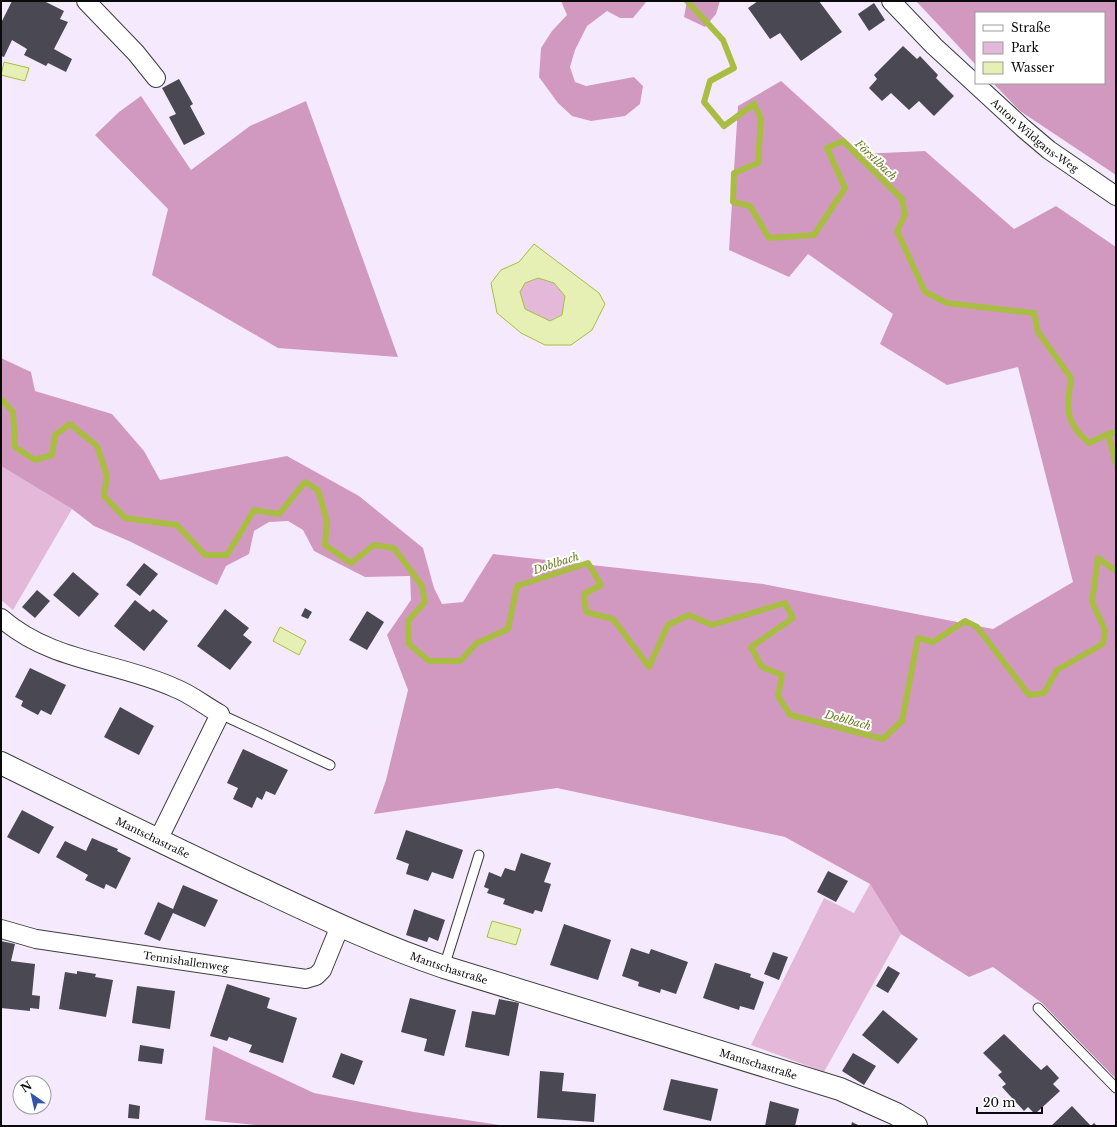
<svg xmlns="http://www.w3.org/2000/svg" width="1117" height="1127" font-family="'Libre Baskerville',serif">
	<rect width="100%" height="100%" fill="#f5eafd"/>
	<g fill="#e3b8d8">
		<path d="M538 278 554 283 565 296 562 315 550 321 525 309 520 292 525 283Z"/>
		<path d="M1 466 72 509 13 610 1 600Z"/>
		<path d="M870 884 901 934 824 1072 751 1045 824 898 854 913Z"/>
	</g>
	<g fill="#d299c0">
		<path d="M561 1H647L633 18H620L607 11 587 26 575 50 570 67 575 82 586 86 634 77 643 86 640 104 625 116 591 121 572 116 558 103 539 77 541 48 552 31 567 15Z"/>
		<path d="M687 1H720L716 14 705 27 684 17Z"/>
		<path d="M916 1H1116V175L1020 111 993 83H1104V13H976V65Z"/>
		<path d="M781 81 862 154 925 151 1014 229 1056 206 1116 247V1079L1042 1003 993 967 969 977 901 934 870 884 785 837 557 788 374 814 386 780 408 690 387 635 411 600 410 576 365 577 314 551 303 530 288 521 269 522 254 531 249 554 226 566 217 585 129 541 94 526 72 509 1 466V358L31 372 35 391 112 414 144 451 160 480 287 456 359 496 423 548 434 588 442 604 463 602 493 554 763 584 993 629 1073 582 1018 367 947 385 880 344 893 314 808 254 789 277 729 250 738 106Z"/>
		<path d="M141 96 191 170 250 126 306 101 398 357 278 348 152 275 168 209 95 135 119 112Z"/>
		<path d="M213 1046 314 1093 414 1112 506 1126H267L205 1120Z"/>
	</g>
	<g fill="#e6efb4" stroke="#a9bd43" fill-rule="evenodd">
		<path d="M4 62 29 68 25 81 1 75Z"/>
		<path d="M534 244 599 293 605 304 592 330 571 345H545L521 333 497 313 491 283 501 270 519 262ZM538 278 554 283 565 296 562 315 550 321 525 309 520 292 525 283Z"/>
		<path d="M280 627 306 641 299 655 273 641Z"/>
		<path d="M492 921 521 929 516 945 487 937Z"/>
	</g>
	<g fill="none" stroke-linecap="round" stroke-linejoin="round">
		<g stroke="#a9bd43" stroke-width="6">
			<path d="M687 1 723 40 734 68 710 81 704 102 724 126 754 104 761 118 758 163 734 173 733 202 750 206 769 238 814 235 845 188 827 148 843 141 902 199 905 215 897 231 925 292 947 303 1034 313 1038 332 1071 378C1067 408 1064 422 1089 443L1108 434"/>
			<path d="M1 399 13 412 15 447 35 460 52 455 55 435 70 424 97 446 107 476 104 496 125 518 177 525 205 555H227L254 510 279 514 305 482 318 490 327 521 325 545 351 563 374 545 394 548 422 586 425 602 408 621 409 644 429 661H460L477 643 508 629 517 586 588 563 601 585 584 594 586 612 613 619 649 667 668 625 689 615 712 625 785 603 793 618 751 647 762 667 782 675 778 696 790 715 883 739 902 721 918 638 933 642 965 621 977 627 1029 695 1044 693 1057 670 1103 644 1105 630 1092 602 1098 558 1116 571"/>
			<path d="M1116 432 1108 434 1116 464"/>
		</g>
	</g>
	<g fill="#4a4852">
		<path d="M12 1H44L64 11 60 19 68 22 54 49 72 59 66 72 48 63 46 66 24 55 27 49 12 40 4 57 1 56V23Z"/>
		<path d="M758 1H819L842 32 801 61 780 33 770 39 748 8Z"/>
		<path d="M874 3 885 20 869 31 858 14Z"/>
		<path d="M903 46 917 59 920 56 938 75 936 78 954 96 934 116 919 101 909 110 891 93 882 101 869 88 877 79 874 75Z"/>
		<path d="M179 79 193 104 190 106 205 134 184 145 169 117 176 114 162 88Z"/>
		<path d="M144 563 158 574 140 596 126 585Z"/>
		<path d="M73 572 99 594 79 617 53 595Z"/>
		<path d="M37 590 50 601 35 618 22 607Z"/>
		<path d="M135 600 150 612 153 609 168 621 144 651 114 626Z"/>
		<path d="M305 608 312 612 308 619 301 616Z"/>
		<path d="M225 609 249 628 243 635 252 642 230 670 197 646Z"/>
		<path d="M367 611 384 622 367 650 349 640Z"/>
		<path d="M30 668 66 685 51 715 41 710 38 715 21 706 23 701 15 697Z"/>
		<path d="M120 707 154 726 139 755 104 737Z"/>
		<path d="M243 749 288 770 275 795 266 791 262 800 257 797 252 808 233 799 238 788 227 783Z"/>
		<path d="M22 810 54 827 39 854 7 837Z"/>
		<path d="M406 830 463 850 453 879 432 872 428 881 406 874 409 864 396 859Z"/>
		<path d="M92 838 118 849 117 851 131 858 116 889 106 884 104 889 85 880 88 875 56 857 65 841 86 851Z"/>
		<path d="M521 853 551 863 544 882 551 884 542 912 535 910 533 914 503 904 505 899 487 893 489 889 484 887 489 872 501 877 505 868 515 871Z"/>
		<path d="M828 871 848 881 836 902 817 892Z"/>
		<path d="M183 885 218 900 205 927 173 913 160 941 144 934 158 902 173 909Z"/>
		<path d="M414 909 445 920 438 941 429 937 427 942 406 935Z"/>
		<path d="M564 924 611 940 598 980 550 965Z"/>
		<path d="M1 941 15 944 11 961 35 964 32 995 40 996 39 1009 30 1008V1011L1 1008Z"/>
		<path d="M631 948 649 954 651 949 688 962 676 994 661 989 660 993 638 986 639 982 622 976Z"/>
		<path d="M773 952 788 957 779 980 764 974Z"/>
		<path d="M715 963 751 974 750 977 764 982 754 1010 740 1006 739 1010 703 998Z"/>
		<path d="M888 966 900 973 888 993 876 986Z"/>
		<path d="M77 971 96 974 95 977 113 980 106 1017 59 1009 65 972 77 974Z"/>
		<path d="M227 984 270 998 267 1008 297 1018 283 1063 249 1052 252 1045 229 1037 227 1041 210 1036Z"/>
		<path d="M137 986 175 991 170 1029 132 1023Z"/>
		<path d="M410 998 456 1010 444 1056 424 1051 427 1039 401 1032Z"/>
		<path d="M499 999 519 1003 509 1056 465 1047 472 1011 495 1015Z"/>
		<path d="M883 1010 918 1039 898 1064 862 1035Z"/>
		<path d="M1004 1034 1041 1070 1047 1065 1059 1078 1053 1084 1060 1091 1035 1114 1028 1107 1024 1111 1002 1087 1006 1084 998 1075 1002 1072 983 1053Z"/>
		<path d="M140 1045 164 1049 162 1064 138 1061Z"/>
		<path d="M341 1053 363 1061 354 1085 332 1077Z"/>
		<path d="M853 1053 876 1066 864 1085 842 1071Z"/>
		<path d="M540 1071 564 1073 562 1091 596 1094 594 1122 537 1118Z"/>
		<path d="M671 1079 718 1089 711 1121 663 1110Z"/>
		<path d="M770 1101 799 1109 795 1126H765Z"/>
		<path d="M129 1104 140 1106 139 1119 128 1118Z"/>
		<path d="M1072 1106 1091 1126 1094 1123 1097 1126H1051Z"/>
		<path d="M852 1122 860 1126H851Z"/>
	</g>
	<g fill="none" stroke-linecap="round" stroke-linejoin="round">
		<defs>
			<g id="service">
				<path d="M220 714 330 765"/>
				<path d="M444 967 479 855"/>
				<path d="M1038 1008 1116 1088"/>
			</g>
			<g id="minor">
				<path d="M86 1 136 53 156 78"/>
				<path id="s1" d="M891 1 934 46 1023 128 1049 150 1116 196"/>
				<path d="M1 618C53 663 116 661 175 688 191 694 205 706 220 714L158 840"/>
				<path id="s2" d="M1 929 36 939 306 979 316 976 322 970 340 926"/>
			</g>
			<g id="tertiary">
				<path id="s3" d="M1 763C86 805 171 847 257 887 319 916 379 945 444 967L840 1089 896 1114 916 1126"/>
			</g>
		</defs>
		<use href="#service" stroke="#3d3d3d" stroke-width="11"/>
		<use href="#minor" stroke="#3d3d3d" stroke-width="20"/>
		<use href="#tertiary" stroke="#3d3d3d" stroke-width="24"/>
		<use href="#service" stroke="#fff" stroke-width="9"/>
		<use href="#minor" stroke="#fff" stroke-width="18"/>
		<use href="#tertiary" stroke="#fff" stroke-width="22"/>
	</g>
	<g text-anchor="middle" stroke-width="4" stroke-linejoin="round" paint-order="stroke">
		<g font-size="10" fill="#0a0a0a" stroke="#fff">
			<text dy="4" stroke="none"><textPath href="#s1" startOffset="197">Anton Wildgans-Weg</textPath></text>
			<text dy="4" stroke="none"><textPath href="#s3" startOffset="169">Mantschastraße</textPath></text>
			<text dy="4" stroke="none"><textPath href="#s2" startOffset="188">Tennishallenweg</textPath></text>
			<text dy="4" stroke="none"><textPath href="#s3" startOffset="493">Mantschastraße</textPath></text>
			<text dy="4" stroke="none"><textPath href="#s3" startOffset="817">Mantschastraße</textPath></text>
		</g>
		<g font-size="11" font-style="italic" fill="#697a20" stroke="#fff">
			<text transform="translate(876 160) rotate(44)" y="4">Förstlbach</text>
			<text transform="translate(556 563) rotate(-18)" y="4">Doblbach</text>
			<text transform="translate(848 720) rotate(15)" y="4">Doblbach</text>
		</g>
	</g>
	<rect width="1117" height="1127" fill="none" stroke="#0a0a0a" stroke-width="4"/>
	<rect x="975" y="12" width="130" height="72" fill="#ffffff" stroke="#9d9d9d"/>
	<rect x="983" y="25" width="20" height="6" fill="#ffffff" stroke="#9d9d9d"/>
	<text x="1011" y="32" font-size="12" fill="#0a0a0a">Straße</text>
	<rect x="983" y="42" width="20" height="12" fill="#e3b8d8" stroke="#9d9d9d"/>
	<text x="1011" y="52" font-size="12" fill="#0a0a0a">Park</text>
	<rect x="983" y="62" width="20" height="12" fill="#e6efb4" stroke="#9d9d9d"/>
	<text x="1011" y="72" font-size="12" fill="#0a0a0a">Wasser</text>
	<g transform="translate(32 1095) rotate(326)"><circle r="19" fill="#ffffff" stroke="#9d9d9d"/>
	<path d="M0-3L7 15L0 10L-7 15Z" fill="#3354aa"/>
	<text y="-6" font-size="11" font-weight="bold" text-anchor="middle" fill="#0a0a0a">N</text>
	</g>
	<path d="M977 1107v6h65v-6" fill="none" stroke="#0a0a0a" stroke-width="2"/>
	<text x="983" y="1107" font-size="12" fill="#0a0a0a" stroke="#ffffff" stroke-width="3" paint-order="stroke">20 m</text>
</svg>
